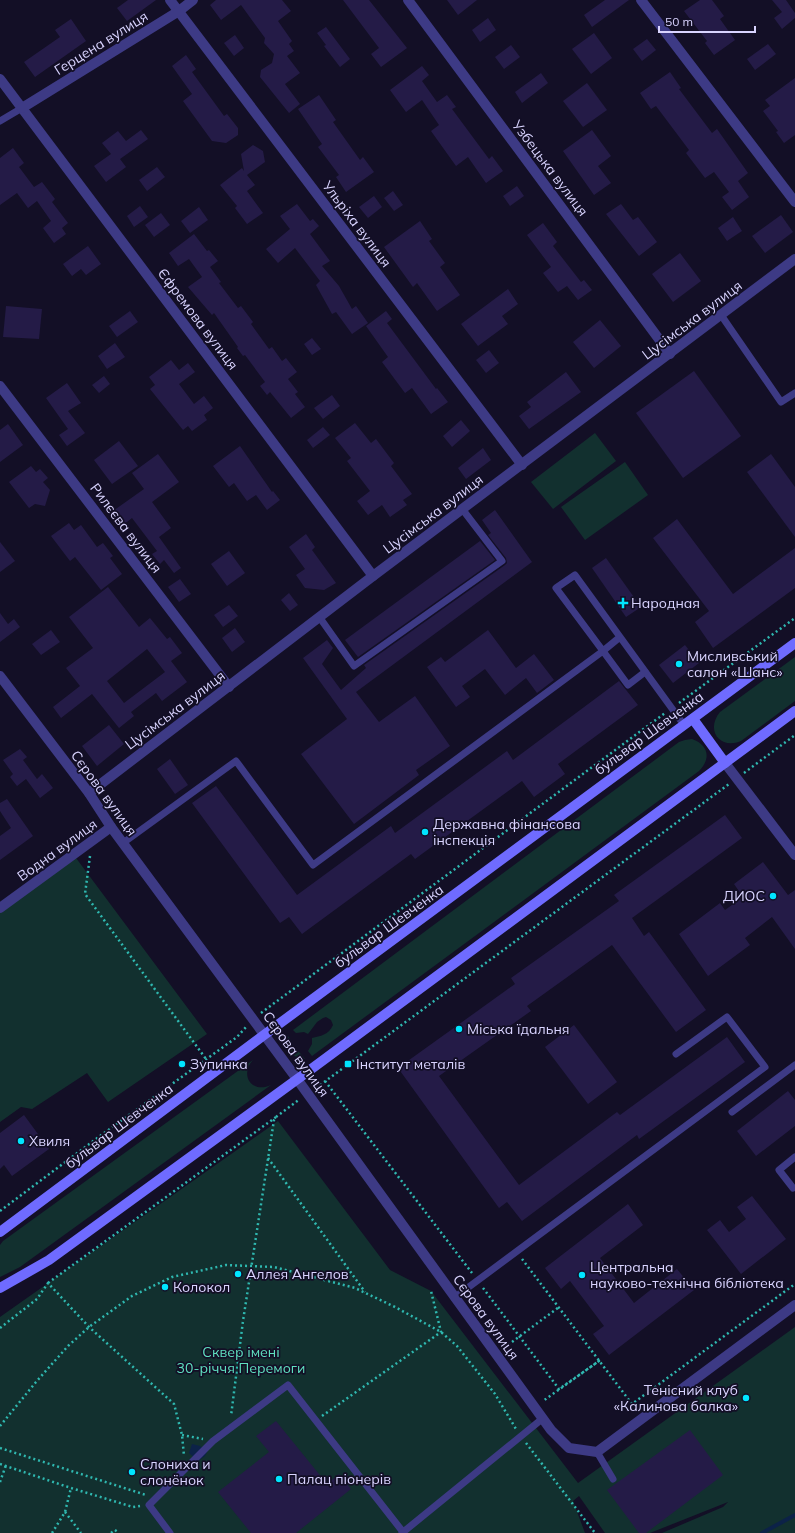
<svg xmlns="http://www.w3.org/2000/svg" width="795" height="1533" font-family="Mulish,sans-serif">
	<rect width="100%" height="100%" fill="#130f26"/>
	<g fill="#12302f">
		<path d="M595 433 616 461 553 509 531 482Z"/>
		<path d="M625 462 648 495 585 540 561 507Z"/>
		<path d="M795 657V701L741 741C720 750 705 730 720 712Z"/>
		<path d="M692 739C709 745 711 759 699 771L312 1056 308 1051 312 1044V1038C320 1036 329 1035 333 1025L331 1020 326 1017 323 1018 317 1022 308 1034 304 1032 296 1033 293 1030 679 742 685 740Z"/>
		<path d="M76 858 207 1034 108 1102 87 1073 32 1109 21 1107 0 1122V913Z"/>
		<path d="M288 1036 291 1041 293 1048 300 1053 305 1059C292 1058 283 1049 288 1036Z"/>
		<path d="M253 1060C239 1075 252 1094 271 1085L20 1267 0 1277V1245L3 1241Z"/>
		<path d="M278 1121 390 1270 431 1291 578 1483 795 1327V1533H662L723 1507 728 1502 650 1533H605L579 1496 573 1501 585 1533H0V1317Z"/>
	</g>
	<path fill="#0c2248" d="M192 1444 200 1446 207 1452 205 1456 198 1461 189 1453Z"/>
	<g fill="none" stroke-linecap="round" stroke-linejoin="round">
		<path stroke="#0c2248" stroke-width="4" d="M762 1533 795 1515"/>
	</g>
	<g fill="#241b47" fill-rule="evenodd">
		<path d="M128 0H156L127 21 117 8Z"/>
		<path d="M216 0H282L291 11 278 21 292 41 289 44 294 51 287 56 300 73 285 84 300 104 289 113 260 77 261 70 272 63 274 54 264 43 265 38 241 5 221 20 210 5Z"/>
		<path d="M343 0H369L407 48 381 67 371 54 379 48Z"/>
		<path d="M447 0H477L458 15Z"/>
		<path d="M605 0H629L592 27 584 15Z"/>
		<path d="M700 0H712L724 16 720 19 735 40 714 55 705 43 707 41 684 11Z"/>
		<path d="M772 0H786L795 13V18L782 29 774 18 782 12Z"/>
		<path d="M488 18 496 30 480 42 472 30Z"/>
		<path d="M71 19 86 41 35 77 24 62 60 37 55 30Z"/>
		<path d="M326 27 350 59 340 67 324 46 326 45 317 33Z"/>
		<path d="M594 33 612 58 591 74 572 49Z"/>
		<path d="M235 35 244 48 234 56 224 43Z"/>
		<path d="M647 39 656 50 642 61 633 49Z"/>
		<path d="M768 44 776 54 755 70 747 59Z"/>
		<path d="M511 45 520 57 504 69 495 57Z"/>
		<path d="M186 55 196 69 192 72 224 116 227 114 238 128V135L226 143 212 141 183 101 192 94 172 66Z"/>
		<path d="M422 66 429 75 422 81 437 102 447 95 456 107 452 109 489 159 492 156 503 171 486 183 468 157 456 166 431 131 439 125 422 100 406 112 390 90Z"/>
		<path d="M670 72 681 88 679 89 712 133 717 129 748 173 738 181 749 197 732 210 722 197 729 192 714 172 705 178 686 153 689 150 656 106 651 109 640 93Z"/>
		<path d="M541 73 548 83 522 103 515 92Z"/>
		<path d="M795 78V135L784 143 776 132 778 131 763 111 770 106 765 100Z"/>
		<path d="M587 83 607 110 583 127 563 101Z"/>
		<path d="M319 95 336 120 333 122 360 160 363 157 374 172 346 192 336 177 339 175 318 147 322 144 298 109Z"/>
		<path d="M141 130 148 139 120 159 126 167 106 182 94 166 111 154 102 143 118 131 126 141Z"/>
		<path d="M592 130 611 156 598 166 611 183 594 195 563 151Z"/>
		<path d="M253 145 263 151 265 162 247 175 255 185 247 191 263 213 247 224 235 208 237 206 220 185 242 168 244 171 241 154Z"/>
		<path d="M13 148 24 163 19 167 34 187 42 182 55 199 52 202 68 223 62 228 66 234 54 243 43 228 51 221 37 201 28 208 17 193 0 205V158Z"/>
		<path d="M157 167 165 177 147 191 139 180Z"/>
		<path d="M517 186 524 196 510 206 503 196Z"/>
		<path d="M393 191 403 205 394 211 384 198Z"/>
		<path d="M374 196 382 207 368 218 359 207Z"/>
		<path d="M297 204 310 221 313 219 319 226 310 234 330 261 322 266 339 286 352 309 356 306 368 323 352 334 336 312 332 314 316 285 320 281 295 248 278 263 266 249 290 229 280 216Z"/>
		<path d="M621 204 633 220 638 217 657 242 639 256 606 214Z"/>
		<path d="M140 206 148 217 134 227 127 216Z"/>
		<path d="M199 207 208 220 190 233 181 221Z"/>
		<path d="M161 213 170 225 154 237 145 225Z"/>
		<path d="M781 215 793 232 765 253 752 236Z"/>
		<path d="M733 217 742 231 727 241 718 228Z"/>
		<path d="M420 221 432 239 429 241 445 263 440 267 460 295 437 311 417 283 413 287 384 247Z"/>
		<path d="M543 223 557 242 553 246 581 282 584 280 592 290 578 300 567 286 558 292 543 273 551 267 527 235Z"/>
		<path d="M194 234 207 251 209 250 218 261 210 267 221 282 219 283 238 308 241 306 253 322 251 324 269 349 272 347 282 361 286 358 297 372 288 379 298 392 295 394 305 407 291 418 270 392 267 395 260 386 265 382 245 355 243 356 237 348 238 347 214 313 212 315 188 287 202 277 189 259 178 266 169 253Z"/>
		<path d="M88 246 101 264 86 275 81 269 72 276 63 264Z"/>
		<path d="M680 253 701 281 673 302 652 274Z"/>
		<path d="M508 289 518 304 502 316 508 324 478 346 461 324Z"/>
		<path d="M6 306 42 309 39 339 3 337Z"/>
		<path d="M130 311 138 322 117 337 109 326Z"/>
		<path d="M386 311 392 319 387 323 436 389 437 388 448 402 431 414 412 388 405 393 382 362 388 357 366 326Z"/>
		<path d="M600 320 621 346 594 368 573 342Z"/>
		<path d="M312 338 321 349 312 355 304 344Z"/>
		<path d="M115 343 125 357 107 369 98 356Z"/>
		<path d="M489 350 499 363 486 373 476 360Z"/>
		<path d="M171 360 179 370 188 363 195 372 179 384 194 404 204 396 213 408 204 415 207 420 192 431 188 426 183 430 150 389 155 385 149 377Z"/>
		<path d="M694 371 741 436 683 478 636 413Z"/>
		<path d="M566 372 581 392 529 429 519 416 531 407 527 402Z"/>
		<path d="M104 376 110 384 99 393 92 385Z"/>
		<path d="M67 383 81 403 68 411 85 433 67 446 59 435 68 429 46 398Z"/>
		<path d="M332 395 340 406 323 419 314 408Z"/>
		<path d="M461 420 470 431 452 447 443 436Z"/>
		<path d="M355 423 371 443 376 439 394 463 391 466 412 494 403 500 407 505 390 517 382 505 368 515 357 501 370 491 347 461 351 458 335 438Z"/>
		<path d="M8 424 23 445 0 462V430Z"/>
		<path d="M323 427 330 435 313 448 307 440Z"/>
		<path d="M119 441 138 466 112 484 94 460Z"/>
		<path d="M240 446 272 492 273 491 280 500 267 510 256 495 247 501 234 483 229 487 213 466Z"/>
		<path d="M483 448 491 460 466 479 458 468Z"/>
		<path d="M158 454 179 482 152 502 171 528 159 537 181 568 174 573 164 560 160 564 152 554 157 551 132 518 123 525 113 511 144 489 132 473Z"/>
		<path d="M771 454 795 487V537L747 472Z"/>
		<path d="M31 466 36 472 40 469 48 478 43 482 50 490 45 506 35 504 29 508 9 482Z"/>
		<path d="M495 510 532 562 356 692 379 722 415 696 450 746 416 770 419 775 354 824 301 754 347 719 303 658 327 640 333 648 322 664 341 690 366 668 364 665 505 565 507 563 506 558 488 535 491 533 482 520Z"/>
		<path d="M677 519 733 594 795 548V588L713 648 695 622 709 611 653 538Z"/>
		<path d="M69 523 74 530 81 525 97 547 103 543 113 556 110 558 122 574 101 590 75 557 70 561 51 536Z"/>
		<path d="M306 534 315 547 312 550 336 583 324 590 305 588 296 575 305 569 289 547Z"/>
		<path d="M480 541 495 560 358 657 345 640Z"/>
		<path d="M0 542 15 561 0 572Z"/>
		<path d="M229 551 245 573 227 586 211 564Z"/>
		<path d="M606 558 641 607 626 617 592 568Z"/>
		<path d="M180 579 191 594 179 602 168 587Z"/>
		<path d="M108 587 139 627 150 618 167 639 170 637 182 653 171 661 187 682 162 701 156 693 131 712 134 716 119 728 92 694 61 718 53 707 80 686 66 668 93 648 69 617ZM147 649 165 672 124 703 107 681Z"/>
		<path d="M289 593 298 605 290 611 281 600Z"/>
		<path d="M229 605 238 616 223 627 214 615Z"/>
		<path d="M0 613 8 624 14 619 20 627 0 642Z"/>
		<path d="M235 628 245 642 232 652 222 638Z"/>
		<path d="M51 630 60 642 41 655 32 644Z"/>
		<path d="M488 630 516 668 534 654 554 680 537 693 526 678 505 695 485 669 462 686 470 697 456 707 427 667 441 657 445 662Z"/>
		<path d="M685 645 699 663 673 683 659 665Z"/>
		<path d="M619 681 638 705 558 764 565 774 534 797 522 781 415 859 411 854 302 934 289 917 280 923 192 803 216 786 297 895 391 826 395 833 507 751 513 760Z"/>
		<path d="M109 725 124 744 97 766 82 746Z"/>
		<path d="M20 749 27 757 23 760 37 779 42 774 53 788 40 798 26 779 17 786 10 777 13 774 3 760Z"/>
		<path d="M170 759 188 785 175 794 157 769Z"/>
		<path d="M7 799 33 836 0 860V836L11 828 0 811V803Z"/>
		<path d="M725 815 742 838 632 918 644 936 649 932 706 1010 676 1032 612 945 527 1006 531 1011 439 1076 519 1185 617 1112 620 1115 727 1037 745 1062 639 1139 637 1135 522 1221 507 1202 499 1208 398 1068 515 984 511 978 619 901 614 895Z"/>
		<path d="M763 862 788 895 795 890V949L772 917 745 938 750 945 708 976 679 934 720 903 725 910 743 897 734 884Z"/>
		<path d="M574 1025 617 1082 588 1104 545 1047Z"/>
		<path d="M788 1091 795 1100V1126L756 1156 737 1131Z"/>
		<path d="M24 1115 49 1149 12 1176 4 1165 0 1169V1133Z"/>
		<path d="M752 1196 786 1239 741 1274 707 1230 720 1220 729 1232 746 1219 737 1207Z"/>
		<path d="M628 1204 643 1225 600 1258 634 1303 677 1269 694 1290 609 1355 593 1334 604 1326 570 1281 561 1289 545 1268Z"/>
		<path d="M276 1421 327 1484 339 1474 351 1489 296 1533H251L218 1492 269 1452 256 1436Z"/>
		<path d="M690 1430 723 1475 646 1533H639L607 1490Z"/>
	</g>
	<g fill="none" stroke-linecap="round" stroke-linejoin="round">
		<g stroke="#2fb8b0" stroke-width="2.5" stroke-dasharray="2 3" stroke-linecap="butt">
			<path d="M679 703 795 618"/>
			<path d="M744 773 795 735"/>
			<path d="M90 856 85 894 206 1059"/>
			<path d="M261 1013 665 713"/>
			<path d="M325 1081 472 1273"/>
			<path d="M316 1088 729 784"/>
			<path d="M276 1117 300 1099"/>
			<path d="M268 1158 365 1292"/>
			<path d="M0 1211 100 1136 237 1037 246 1027"/>
			<path d="M522 1259 632 1404 795 1284"/>
			<path d="M48 1283 276 1117 274 1120 243 1321 231 1416"/>
			<path d="M483 1288 559 1389 599 1361 543 1401"/>
			<path d="M0 1328 37 1299 48 1283 89 1327 174 1404 182 1435 184 1456"/>
			<path d="M504 1348 559 1307"/>
			<path d="M322 1416 441 1332 431 1291"/>
			<path d="M0 1426 36 1382 68 1346 89 1327 132 1296 172 1277 226 1265 274 1267 355 1288 395 1307 441 1332 457 1346 495 1394 516 1429"/>
			<path d="M182 1435 203 1439"/>
			<path d="M526 1443 595 1533"/>
			<path d="M0 1448 146 1495"/>
			<path d="M0 1464 71 1488 133 1507 140 1506"/>
			<path d="M0 1482 6 1465"/>
			<path d="M65 1512 81 1533"/>
			<path d="M52 1533 65 1512 71 1488"/>
			<path d="M111 1533 115 1530 119 1533"/>
		</g>
		<g stroke="#3d3a85" stroke-width="7">
			<path d="M0 121 22 108"/>
			<path d="M721 315 781 402 795 393"/>
			<path d="M320 618 354 666 502 561 463 510"/>
			<path d="M620 637 603 651 556 588 575 575 684 725"/>
			<path d="M123 843 236 761 313 865 603 651 628 685 645 672"/>
			<path d="M732 1112 795 1065"/>
			<path d="M793 1188 779 1170 795 1157"/>
			<path d="M454 1298 765 1067 727 1017 676 1054"/>
			<path d="M597 1452 613 1479"/>
			<path d="M170 1533 149 1505 213 1441 288 1385 403 1532"/>
			<path d="M402 1533 542 1419"/>
		</g>
		<g stroke="#3d3a85" stroke-width="10">
			<path d="M170 0 522 465"/>
			<path d="M408 0 670 354"/>
			<path d="M641 0 795 202"/>
			<path d="M0 79 373 576"/>
			<path d="M22 108 179 11 193 0"/>
			<path d="M0 386 229 687"/>
			<path d="M0 676 89 793 111 827 297 1079 551 1430 569 1448 597 1452 795 1305"/>
			<path d="M725 763 795 855"/>
			<path d="M89 793 373 576 795 259"/>
			<path d="M0 908 111 827"/>
		</g>
		<g stroke="#6f6bff" stroke-width="10">
			<path d="M693 719 725 763"/>
			<path d="M0 1232 264 1035 795 643"/>
			<path d="M0 1288 49 1260 314 1067 795 711"/>
		</g>
	</g>
	<g fill="#00e5ff" stroke="#130f26" stroke-width="1.5">
		<path d="M621 597h4v4h4v4h-4v4h-4v-4h-4v-4h4z"/>
		<circle cx="679" cy="664" r="4"/>
		<circle cx="425" cy="832" r="4"/>
		<circle cx="773" cy="896" r="4"/>
		<circle cx="459" cy="1029" r="4"/>
		<circle cx="182" cy="1064" r="4"/>
		<rect x="344" y="1060" width="8" height="8" rx="2"/>
		<circle cx="21" cy="1141" r="4"/>
		<circle cx="238" cy="1274" r="4"/>
		<circle cx="582" cy="1275" r="4"/>
		<circle cx="165" cy="1287" r="4"/>
		<circle cx="746" cy="1398" r="4"/>
		<circle cx="132" cy="1472" r="4"/>
		<circle cx="279" cy="1479" r="4"/>
	</g>
	<g text-anchor="middle" stroke-width="3.5" stroke-linejoin="round" paint-order="stroke">
		<g font-size="14" fill="#d9d4ff" stroke="#130f26">
			<text transform="translate(101 43) rotate(-32)" y="5">Герцена вулиця</text>
			<text transform="translate(550 168) rotate(53)" y="5">Узбецька вулиця</text>
			<text transform="translate(357 224) rotate(53)" y="5">Ульріха вулиця</text>
			<text transform="translate(198 319) rotate(53)" y="5">Єфремова вулиця</text>
			<text transform="translate(692 320) rotate(-37)" y="5">Цусімська вулиця</text>
			<text transform="translate(433 514) rotate(-37)" y="5">Цусімська вулиця</text>
			<text transform="translate(126 528) rotate(53)" y="5">Рилєєва вулиця</text>
			<text transform="translate(175 710) rotate(-37)" y="5">Цусімська вулиця</text>
			<text transform="translate(649 733) rotate(-36)" y="5">бульвар Шевченка</text>
			<text transform="translate(104 793) rotate(54)" y="5">Сєрова вулиця</text>
			<text transform="translate(57 850) rotate(-36)" y="5">Водна вулиця</text>
			<text transform="translate(389 926) rotate(-36)" y="5">бульвар Шевченка</text>
			<text transform="translate(296 1054) rotate(54)" y="5">Сєрова вулиця</text>
			<text transform="translate(119 1126) rotate(-37)" y="5">бульвар Шевченка</text>
			<text transform="translate(486 1317) rotate(54)" y="5">Сєрова вулиця</text>
		</g>
		<g font-size="14" fill="#d9d4ff" stroke="#130f26" text-anchor="start">
			<text x="631" y="608">Народная</text>
			<text x="687" y="661">Мисливський<tspan x="687" dy="16">салон «Шанс»</tspan></text>
			<text x="433" y="829">Державна фінансова<tspan x="433" dy="16">інспекція</tspan></text>
			<text x="765" y="901" text-anchor="end">ДИОС</text>
			<text x="467" y="1034">Міська їдальня</text>
			<text x="190" y="1069">Зупинка</text>
			<text x="356" y="1069">Інститут металів</text>
			<text x="29" y="1146">Хвиля</text>
			<text x="590" y="1272">Центральна<tspan x="590" dy="16">науково-технічна бібліотека</tspan></text>
			<text x="246" y="1279">Аллея Ангелов</text>
			<text x="173" y="1292">Колокол</text>
			<text x="738" y="1395" text-anchor="end">Тенісний клуб<tspan x="738" dy="16">«Калинова балка»</tspan></text>
			<text x="140" y="1469">Слониха и<tspan x="140" dy="16">слонёнок</tspan></text>
			<text x="287" y="1484">Палац піонерів</text>
		</g>
		<g font-size="14" fill="#5fe0c0" stroke="#130f26">
			<text x="241" y="1357">Сквер імені<tspan x="241" dy="16">30-річчя Перемоги</tspan></text>
		</g>
	</g>
	<path d="M659 26v6h96v-6" fill="none" stroke="#d9d4ff" stroke-width="2"/>
	<text x="665" y="26" font-size="12" fill="#d9d4ff" stroke="#130f26" stroke-width="3" paint-order="stroke">50 m</text>
</svg>
